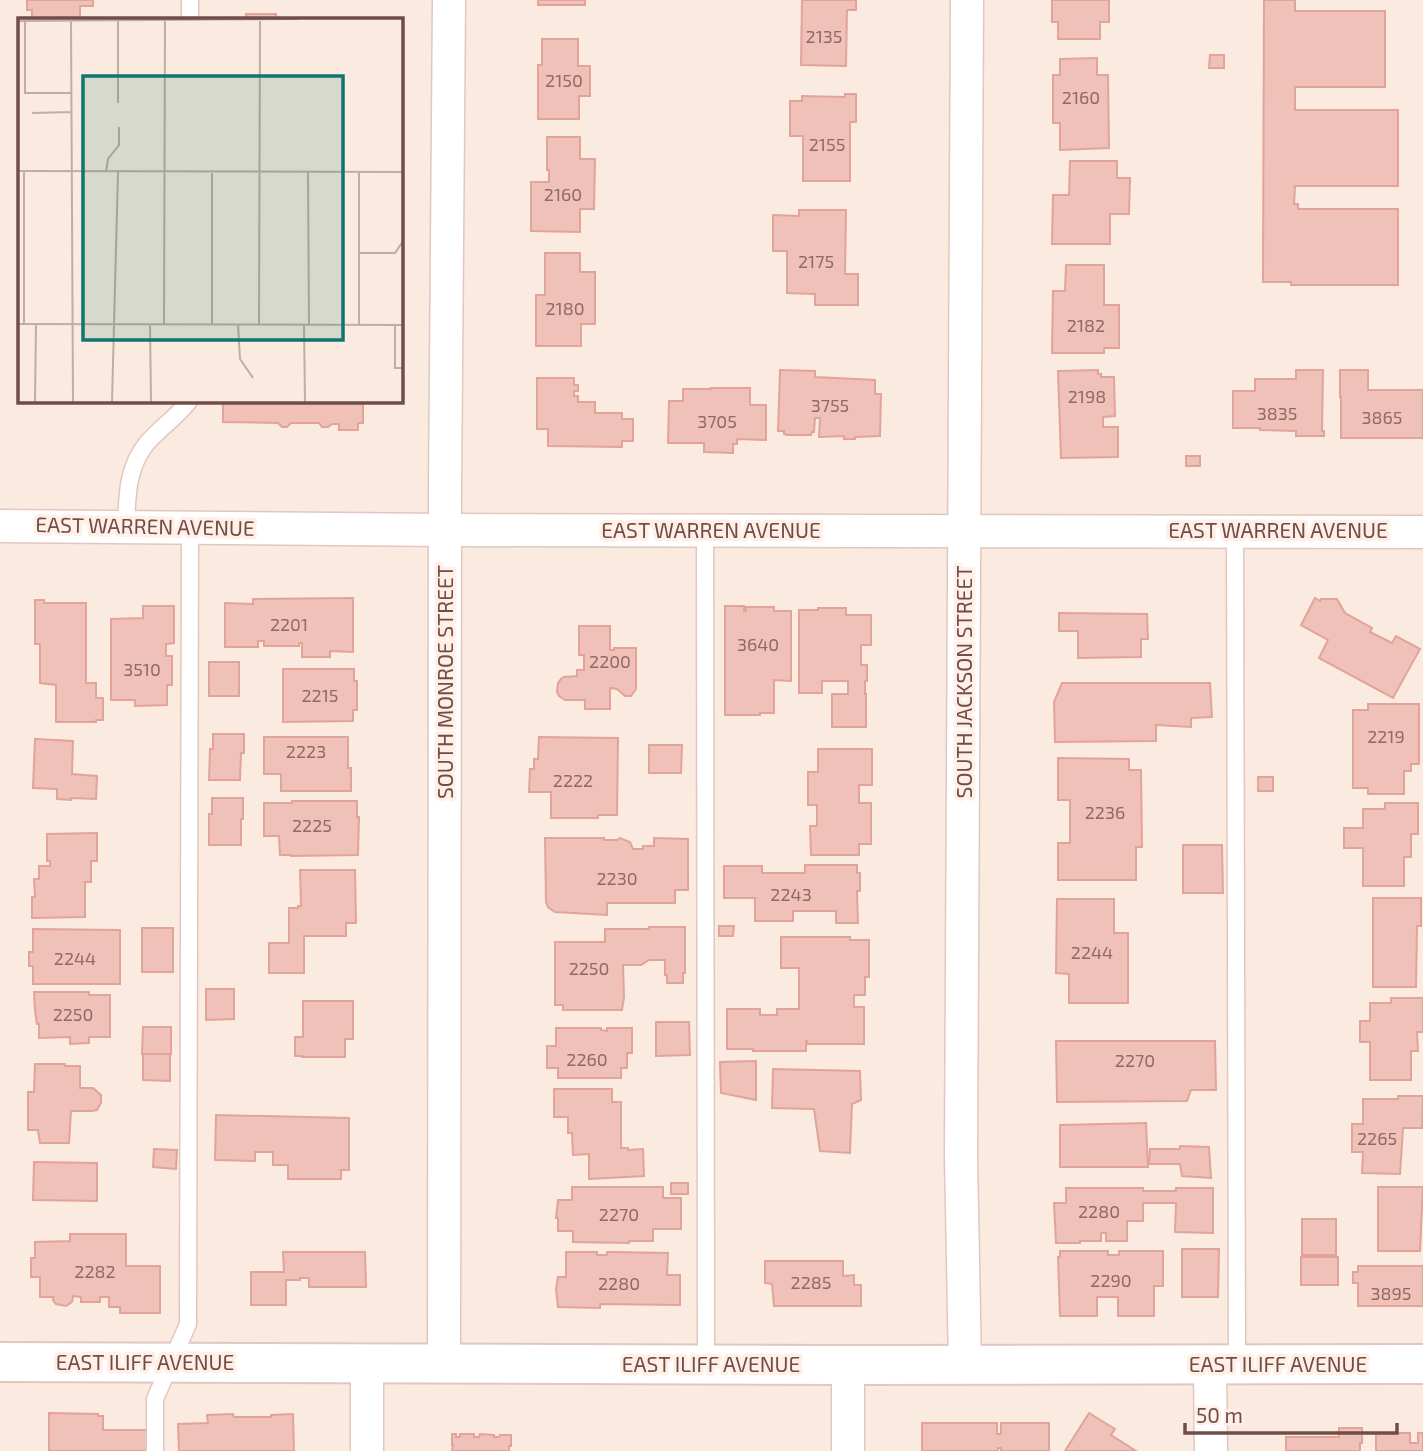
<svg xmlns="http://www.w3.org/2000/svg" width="1423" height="1451" font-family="'Exo 2',sans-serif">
	<rect width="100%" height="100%" fill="#fbeae0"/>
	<g fill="#f0c1b8" stroke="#e2a399" stroke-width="2">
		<path d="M27 0H93V6H80V19H32V10H27Z"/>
		<rect x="538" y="0" width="47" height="5"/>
		<path d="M802 0H856V10H847L846 66 801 65Z"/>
		<path d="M1052 0H1109V22H1100V39H1058V22H1052Z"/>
		<path d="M1264 0H1295V11H1385V87H1295V110H1398V186H1295L1294 204H1298V209H1398V285H1291V282H1263Z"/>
		<rect x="246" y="14" width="30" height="5"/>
		<path d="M542 39H578V66H590V96H579V119H538V65H542Z"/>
		<path d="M1210 55H1224V68H1209Z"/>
		<path d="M1097 58V75H1108L1109 148 1060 150V123H1053V75H1060V59Z"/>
		<path d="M845 94H856V122H850V181H803V136H790V101H802V96L845 97Z"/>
		<path d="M547 137H580V159H595L594 209H580V232L531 231V182H549V170H547Z"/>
		<path d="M1070 161H1117V178H1130L1129 214H1110V244H1052L1053 195H1069Z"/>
		<path d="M799 210H846L845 274H858V305H815V294L787 293V251H773V215L799 216Z"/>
		<path d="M545 253H580V272H595V324H581V346H536V295H545Z"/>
		<path d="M1066 265H1104V305H1119V348H1104V353H1052L1053 291H1065Z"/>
		<path d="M780 370 815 371V377L875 380V394H881L880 436 855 437V439H844V436L819 437 820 418H815L814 432H812L811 435H787L784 434V431H778Z"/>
		<path d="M1098 370V374H1101V377H1114L1115 416 1103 417V427H1118V457L1061 458 1058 371Z"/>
		<path d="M1296 370H1323L1322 431H1324V436H1296V431L1260 430V428H1233V391H1255V379H1296Z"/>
		<path d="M1340 370H1368V390H1423V438H1341V397H1340Z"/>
		<path d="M537 378H574V385H578V391H574V396H578V402H595V413H622V419H633V441H622V447L548 446V429H537Z"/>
		<path d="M711 388H750V405H766V440L737 439V444H733V453L704 452V443H668L669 401H683V389H711Z"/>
		<path d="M223 401H363V423H358V430H339V424H332L328 427H322L319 423H291L287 427H282L278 423 223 422Z"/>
		<rect x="1186" y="456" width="14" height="10"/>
		<path d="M353 598V652L330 651V657H302V643H299V646H264V641H258V647H225V603L253 604V599Z"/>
		<path d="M1315 598 1320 601 1321 599H1337L1345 613 1372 628 1370 632 1392 643 1396 636 1420 649 1393 698 1319 658 1328 640 1301 625Z"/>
		<path d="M35 600H44V603H86V683H96V698H103V720H96V722H56V685L40 683V644H35Z"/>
		<path d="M143 606H174V643L166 644V656H172V685H167V705L135 706V700H111V619L143 618Z"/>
		<path d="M725 606H744V611H746V607H774V611H791V681L774 680V713H760V715H725Z"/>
		<path d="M818 608H846V615H871V645H861V665H867V681H865V694H866V727H832V694H848V681H822V693H799V610H818Z"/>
		<path d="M1059 613 1147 614 1148 639H1141V657L1078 658V631H1059Z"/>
		<path d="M579 626H610V650H614V648H636V689L631 696H625L617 689 610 688V709H585V700H565L559 696 557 692 558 683 561 679 564 677 577 676V670H584V655H579Z"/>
		<rect x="209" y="662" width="30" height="34"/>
		<path d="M283 669H354V681H357V710H353V721L283 722Z"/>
		<path d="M1062 683H1210L1212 717 1191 718V727L1156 725V741L1055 742 1054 702Z"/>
		<path d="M1368 704H1419V764H1411V771H1404V794H1368V788H1353V710H1368Z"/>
		<path d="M213 734H244V753H241L240 780H209L210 749H213Z"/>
		<path d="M264 737H348V768H351V791H281V774H264Z"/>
		<path d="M539 737 618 738 617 815H598V818H551V792H529L530 769H534V759H538Z"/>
		<path d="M35 739 73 741 72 774 97 776 96 799 71 798V800L57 799V789L33 788Z"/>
		<path d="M649 745H682L681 773H649Z"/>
		<path d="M818 749H872V785H859V803H871V844H859V855H811L810 826H817V805H808V772H818Z"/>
		<path d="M1058 758 1129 759V770H1141L1142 847H1136V880H1058V843H1070V800H1058Z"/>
		<rect x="1258" y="777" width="15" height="14"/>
		<path d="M212 798H243V819H241V845H209V814H212Z"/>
		<path d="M292 801H357V817H359L358 855 291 856V855H280L279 836H264V803H292Z"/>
		<path d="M1385 803H1418V834H1411V857H1404V886H1363V848H1344V828H1363V809H1385Z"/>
		<path d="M97 833V861H91V882H85V917L32 918V897H35L34 879H39V866H50V861H47V834Z"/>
		<path d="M545 838H604V840H617L620 838 630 842 633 849H643V846H654V838L688 839V890H675V903H607V915L555 912 548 907 546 902Z"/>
		<path d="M1183 845H1222L1223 893H1183Z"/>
		<path d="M805 865H857V873H860V891H857L858 923H836V911H793V921H755V898H724V866H762V873H805Z"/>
		<path d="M300 870H355L356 923H346V936H304V973H269V943H289V908H298V906H301Z"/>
		<path d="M1373 898H1421V926H1417L1416 987H1373Z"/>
		<path d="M1057 899H1114V933H1128V1003H1069V974L1056 973Z"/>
		<path d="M719 926H734L733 936H719Z"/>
		<path d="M649 927H685V973H683V983H667V975H665V960H649L641 965H623L624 997 622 1010H563V1005H555V942H605V929H649Z"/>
		<rect x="142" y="928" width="31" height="44"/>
		<path d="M33 929 120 930V984H33V966H29V952H33Z"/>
		<path d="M781 937H850V940H869V977H865V995H854V1007H864V1044H807V1041H806V1051H753V1049H727V1009H760V1015H777V1009H799V968H781Z"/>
		<path d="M206 989H234V1019L206 1020Z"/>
		<path d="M34 992H89V995H110V1037H89V1043L70 1044V1037L39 1038V1024H37L35 1011Z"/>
		<path d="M1391 998H1423V1032H1417L1418 1051H1411V1080H1370V1042H1360V1021H1370V1003H1391Z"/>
		<path d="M303 1001H353V1039H345V1057H302V1056H295V1037H303Z"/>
		<path d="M656 1022H689L690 1055 656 1056Z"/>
		<path d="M143 1027H171V1054H142Z"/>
		<path d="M556 1028H601V1030L607 1031V1028H632V1053H627V1068H621V1078H558V1068H547V1046H556Z"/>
		<path d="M1056 1041H1215L1216 1090H1191L1187 1101 1057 1102Z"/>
		<path d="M143 1054H170V1081L143 1080Z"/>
		<path d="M756 1061V1100L721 1093 720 1062Z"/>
		<path d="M35 1064H65V1066H80V1088H93L101 1095V1103L97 1110 92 1111H71L69 1143H40L38 1130H28V1092H34Z"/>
		<path d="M773 1069 860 1071 861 1100 852 1104 850 1153 820 1151 814 1109 772 1108Z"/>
		<path d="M554 1089H612V1102H621V1148H628V1150L643 1149 644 1176 589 1179V1154L573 1155 572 1133H568V1117H554Z"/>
		<path d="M1398 1096H1423L1422 1128H1403L1400 1174 1362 1173 1363 1152H1352V1124H1363V1099H1398Z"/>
		<path d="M216 1115 349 1118V1170H341V1179H288V1165H273V1152H255V1161L215 1160Z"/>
		<path d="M1146 1123 1148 1167H1060V1125Z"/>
		<path d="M1180 1146 1209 1147 1211 1178 1182 1176 1180 1164H1149L1150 1149H1180Z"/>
		<path d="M154 1149 177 1150 176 1169 153 1167Z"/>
		<path d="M34 1162 97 1163V1201L33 1200Z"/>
		<rect x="671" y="1183" width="17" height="11"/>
		<path d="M572 1187H663V1198H681V1229H653V1241H629V1243L573 1242V1231H558V1218H556L558 1200H572Z"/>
		<path d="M1378 1187H1423L1420 1251H1378Z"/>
		<path d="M1066 1188H1143V1191H1176V1188H1213V1233L1175 1232 1176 1203H1143V1221H1127V1241H1106V1233H1101V1241H1080V1243H1056L1054 1203H1066Z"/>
		<rect x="1302" y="1219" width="34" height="36"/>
		<path d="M70 1234H126V1266H160V1313H120V1307H109V1297H100V1302H81V1297L73 1296 72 1302 66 1306 56 1304 53 1300V1297H40V1277H31V1258H35V1242L70 1241Z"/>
		<path d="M1182 1249H1219L1218 1297H1182Z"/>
		<path d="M1060 1251H1108V1255H1119V1251H1163V1286H1154V1316H1118V1297H1097V1316H1060L1058 1257H1060Z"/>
		<path d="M283 1252H365L366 1287H309V1278H300V1280H286V1305H251V1272H284Z"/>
		<path d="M566 1252H597V1255H607V1252H613L668 1253 667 1275H680V1305L600 1304V1308L558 1307 556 1289 558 1277H566Z"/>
		<rect x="1301" y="1257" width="37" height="28"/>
		<path d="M765 1261H843V1276L854 1275V1285H861V1306H774L772 1284 765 1283Z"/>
		<path d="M1358 1266H1423V1306H1358V1283H1353V1272H1358Z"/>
		<path d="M49 1413 98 1414V1416H103V1430H147V1451H49Z"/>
		<path d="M1089 1413 1115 1429 1111 1435 1136 1451H1065Z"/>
		<path d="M233 1414 234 1417H271V1415L293 1414 294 1451H179L178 1424 208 1423 207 1415Z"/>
		<path d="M922 1423H997V1434H1001V1423H1049V1451H1001V1448H998V1451H922Z"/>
		<path d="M1339 1428H1362V1443H1360V1451H1286V1437H1339Z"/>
		<path d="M1376 1433H1410V1443H1418V1433H1423V1451H1376Z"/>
		<path d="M452 1434H456V1437H460V1434H474V1437H479L480 1434 494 1435V1437H499L500 1435H511V1446H509V1451H452L453 1445H452Z"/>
	</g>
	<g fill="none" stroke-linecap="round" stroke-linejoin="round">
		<defs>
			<g id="service">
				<path d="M190 19V0"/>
				<path d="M126 527C127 497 127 467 147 443 160 428 177 417 189 401"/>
				<path d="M1235 530 1237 1364"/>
				<path d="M705 531 706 1364"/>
				<path d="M155 1451V1399L188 1324 190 528"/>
			</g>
			<g id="minor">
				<path d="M0 526 447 530 1423 532"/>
				<path d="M367 1364V1451"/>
				<path d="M444 1364 445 489 449 0"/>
				<path d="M965 1365 961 1156 967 0"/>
				<path d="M1210 1365 1211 1451"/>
				<path d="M848 1451V1365"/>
			</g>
			<path id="tertiary" d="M0 1362 848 1365 1423 1364"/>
		</defs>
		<use href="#service" stroke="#e1c7bf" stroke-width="19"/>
		<use href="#minor" stroke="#e1c7bf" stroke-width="35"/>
		<use href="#tertiary" stroke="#e1c7bf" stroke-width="42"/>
		<use href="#service" stroke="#fff" stroke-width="16"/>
		<use href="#minor" stroke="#fff" stroke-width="32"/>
		<use href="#tertiary" stroke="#fff" stroke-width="38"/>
	</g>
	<g text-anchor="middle" stroke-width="7" stroke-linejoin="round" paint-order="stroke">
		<g font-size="18" fill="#916a64">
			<text x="824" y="43">2135</text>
			<text x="564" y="87">2150</text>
			<text x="1081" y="104">2160</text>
			<text x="827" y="151">2155</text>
			<text x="563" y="201">2160</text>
			<text x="816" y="268">2175</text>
			<text x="565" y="315">2180</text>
			<text x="1086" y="332">2182</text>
			<text x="1087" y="403">2198</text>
			<text x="830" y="412">3755</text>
			<text x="1277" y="420">3835</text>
			<text x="1382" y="424">3865</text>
			<text x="717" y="428">3705</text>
			<text x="289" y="631">2201</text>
			<text x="758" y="651">3640</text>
			<text x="610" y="668">2200</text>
			<text x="142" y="676">3510</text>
			<text x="320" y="702">2215</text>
			<text x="1386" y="743">2219</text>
			<text x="306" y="758">2223</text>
			<text x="573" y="787">2222</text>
			<text x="1105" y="819">2236</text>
			<text x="312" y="832">2225</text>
			<text x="617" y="885">2230</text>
			<text x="791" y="901">2243</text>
			<text x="1092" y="959">2244</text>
			<text x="75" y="965">2244</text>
			<text x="589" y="975">2250</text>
			<text x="73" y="1021">2250</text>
			<text x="587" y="1066">2260</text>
			<text x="1135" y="1067">2270</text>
			<text x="1377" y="1145">2265</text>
			<text x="1099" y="1218">2280</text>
			<text x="619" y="1221">2270</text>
			<text x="95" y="1278">2282</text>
			<text x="1111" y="1287">2290</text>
			<text x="811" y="1289">2285</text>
			<text x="619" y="1290">2280</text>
			<text x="1391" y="1300">3895</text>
		</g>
		<g font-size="21" fill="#714d48" stroke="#ffefe6">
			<text transform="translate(145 527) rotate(1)" y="7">EAST WARREN AVENUE</text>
			<text x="711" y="538">EAST WARREN AVENUE</text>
			<text x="1278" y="538">EAST WARREN AVENUE</text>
			<text transform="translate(446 682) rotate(-90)" y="7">SOUTH MONROE STREET</text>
			<text transform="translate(965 682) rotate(-90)" y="7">SOUTH JACKSON STREET</text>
			<text x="145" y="1370">EAST ILIFF AVENUE</text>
			<text x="711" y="1372">EAST ILIFF AVENUE</text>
			<text x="1278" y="1372">EAST ILIFF AVENUE</text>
		</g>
	</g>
	<g transform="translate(18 18)">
		<rect width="385" height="385" fill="#fbeae0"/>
		<path fill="none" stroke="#c4aba3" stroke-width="2" d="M53 2 55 384M0 3 280 1M7 3V75H53M100 85V3M14 95 53 94M0 153 385 154M6 154V306M88 154 90 141 101 127V109M290 154 291 307M194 155V306M341 235H377L385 223M0 306 385 307M132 306 133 384M146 306 147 1M220 306 222 341 235 360M241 306 242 3M341 306V155M286 307 287 384M377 307V350H385M17 384 18 306M94 384 100 154"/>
		<path fill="#0f766e" fill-opacity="0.15" stroke="#0f766e" stroke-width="3.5" d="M65 58H325V322H65Z"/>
		<rect width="385" height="385" fill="none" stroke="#714d48" stroke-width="3.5"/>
	</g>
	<path d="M1185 1423v10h212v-10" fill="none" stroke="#714d48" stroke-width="3.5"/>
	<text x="1196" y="1423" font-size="21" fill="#714d48" stroke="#ffefe6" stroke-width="5" paint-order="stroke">50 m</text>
</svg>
